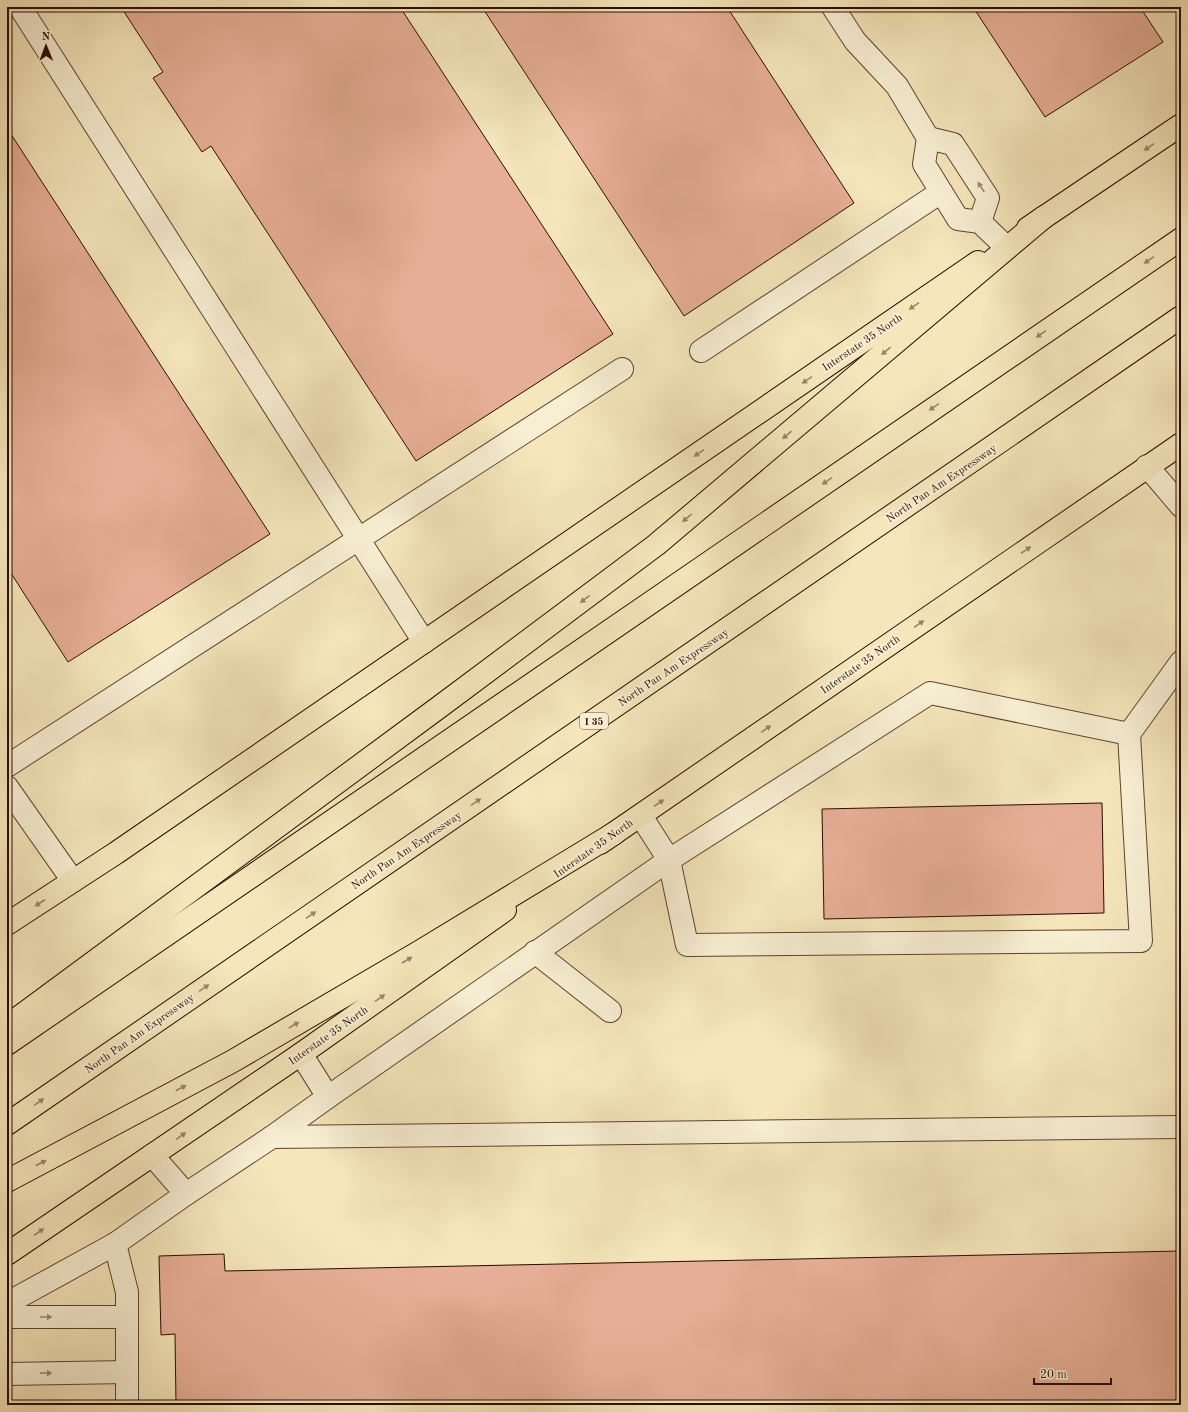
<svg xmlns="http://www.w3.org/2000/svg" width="1188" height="1412" font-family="'Old Standard TT',serif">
	<rect width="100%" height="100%" fill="#f5e6bb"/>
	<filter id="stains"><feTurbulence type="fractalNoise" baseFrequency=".005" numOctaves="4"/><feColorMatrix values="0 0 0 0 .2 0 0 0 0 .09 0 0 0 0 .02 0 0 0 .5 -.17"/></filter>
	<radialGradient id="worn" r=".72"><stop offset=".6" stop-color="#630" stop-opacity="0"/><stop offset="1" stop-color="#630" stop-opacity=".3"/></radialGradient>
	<g fill="#e6ae96" stroke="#2a0b02">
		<path d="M121 7H400L613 334 416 461 211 146 202 152 153 78 163 72Z"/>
		<path d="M482 7H727L854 203 684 316Z"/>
		<path d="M973 7H1140L1163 42 1045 117Z"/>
		<path d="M7 128 270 534 68 662 7 567Z"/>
		<path d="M1102 803 1104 913 824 919 822 809Z"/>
		<path d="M1181 1251V1405H176L175 1334 161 1335 159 1256 224 1254 225 1271Z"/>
	</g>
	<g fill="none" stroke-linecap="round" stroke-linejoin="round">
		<defs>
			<g id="minor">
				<path d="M20 7 424 642"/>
				<path d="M833 7 855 41 897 86 928 138 924 164 958 219 980 222 1004 245"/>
				<path d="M928 138 953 144 988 198 980 222"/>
				<path d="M701 351 941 192"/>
				<path d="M1147 466 1181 506"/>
				<path d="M1129 734 1181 662"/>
				<path d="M7 766 622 369"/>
				<path d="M7 787 73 881"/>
				<path d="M535 952 610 1011"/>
				<path d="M328 1097 669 860 930 693 1129 734 1141 941 687 945 669 860 641 816"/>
				<path d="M272 1137 1181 1127"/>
				<path d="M152 1155 186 1194 272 1137 328 1097 301 1054"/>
				<path d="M115 1244 127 1292V1405"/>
				<path d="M7 1308 13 1300 115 1244 186 1194"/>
				<path d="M7 1317H127"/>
				<path d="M7 1374 127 1372"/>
			</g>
			<g id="major">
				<path d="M1028 228 1181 125"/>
				<path d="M600 843 1181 444"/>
				<path d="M7 924 116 853 978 262"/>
				<path d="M7 1254 301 1054 505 910"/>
			</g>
			<g id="highway">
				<path d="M7 1026 438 708 656 545 1044 217"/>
				<path d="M7 1044 1181 239"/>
				<path d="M7 1124 1181 317"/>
				<path d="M7 1181 233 1061 419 952 615 833"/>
			</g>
		</defs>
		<use href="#minor" stroke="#5d4230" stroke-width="24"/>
		<use href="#major" stroke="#2a0b02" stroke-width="24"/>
		<use href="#highway" stroke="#2a0b02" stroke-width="24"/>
		<use href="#minor" stroke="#f8efd3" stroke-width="22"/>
		<use href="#major" stroke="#f5e6bb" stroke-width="22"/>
		<use href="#highway" stroke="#f5e6bb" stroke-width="22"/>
	</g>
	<defs><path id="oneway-solid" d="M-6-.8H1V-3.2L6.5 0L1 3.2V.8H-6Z"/></defs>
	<g fill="#9a8368">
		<use href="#oneway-solid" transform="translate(1149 147) rotate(146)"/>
		<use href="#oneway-solid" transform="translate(1149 260) rotate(146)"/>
		<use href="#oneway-solid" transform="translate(914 306) rotate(146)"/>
		<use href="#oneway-solid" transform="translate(1041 334) rotate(145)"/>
		<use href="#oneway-solid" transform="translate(886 351) rotate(140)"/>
		<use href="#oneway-solid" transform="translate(807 380) rotate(146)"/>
		<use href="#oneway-solid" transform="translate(934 407) rotate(145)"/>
		<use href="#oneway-solid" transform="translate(787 435) rotate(140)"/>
		<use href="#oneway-solid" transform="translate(699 453) rotate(146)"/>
		<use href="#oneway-solid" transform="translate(827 481) rotate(145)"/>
		<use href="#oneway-solid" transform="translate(687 518) rotate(140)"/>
		<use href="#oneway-solid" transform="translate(1026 550) rotate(-35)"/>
		<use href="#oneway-solid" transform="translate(585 599) rotate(143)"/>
		<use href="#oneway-solid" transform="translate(919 624) rotate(-35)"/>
		<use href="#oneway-solid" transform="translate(766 729) rotate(-35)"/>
		<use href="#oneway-solid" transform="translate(476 802) rotate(-34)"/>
		<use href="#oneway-solid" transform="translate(659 803) rotate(-35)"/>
		<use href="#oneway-solid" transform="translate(40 903) rotate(147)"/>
		<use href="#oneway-solid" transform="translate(311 915) rotate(-34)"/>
		<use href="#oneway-solid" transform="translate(407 960) rotate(-30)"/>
		<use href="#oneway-solid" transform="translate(204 988) rotate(-34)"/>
		<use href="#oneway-solid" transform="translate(380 998) rotate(-35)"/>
		<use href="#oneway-solid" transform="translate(294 1025) rotate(-30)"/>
		<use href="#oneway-solid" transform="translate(181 1088) rotate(-28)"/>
		<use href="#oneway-solid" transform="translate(39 1102) rotate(-35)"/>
		<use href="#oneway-solid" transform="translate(181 1136) rotate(-34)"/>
		<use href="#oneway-solid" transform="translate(41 1163) rotate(-28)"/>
		<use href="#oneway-solid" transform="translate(39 1232) rotate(-34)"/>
	</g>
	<g fill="#9b8875">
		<use href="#oneway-solid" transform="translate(981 187) rotate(-123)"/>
		<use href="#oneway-solid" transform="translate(46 1317)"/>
		<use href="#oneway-solid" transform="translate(46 1373) rotate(-1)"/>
	</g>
	<g text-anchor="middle" stroke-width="4" stroke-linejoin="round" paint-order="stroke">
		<rect fill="#f8efd3" stroke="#684f41" stroke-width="1" x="580" y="713" width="28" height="16" rx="3"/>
		<g font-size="10" font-weight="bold" fill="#2a0b02">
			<text x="594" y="725">I 35</text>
		</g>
		<g font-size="11" fill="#2a0b02" stroke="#f8efd3">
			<text transform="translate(862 342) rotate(-34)" y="4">Interstate 35 North</text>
			<text transform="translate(941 483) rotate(-34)" y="4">North Pan Am Expressway</text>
			<text transform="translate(860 664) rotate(-35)" y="4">Interstate 35 North</text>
			<text transform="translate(673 667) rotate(-34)" y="4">North Pan Am Expressway</text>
			<text transform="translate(593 848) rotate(-35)" y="4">Interstate 35 North</text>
			<text transform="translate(406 850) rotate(-34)" y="4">North Pan Am Expressway</text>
			<text transform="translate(139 1033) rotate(-35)" y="4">North Pan Am Expressway</text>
			<text transform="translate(328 1035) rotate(-35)" y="4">Interstate 35 North</text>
		</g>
	</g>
	<rect width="1188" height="1412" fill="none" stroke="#f5e6bb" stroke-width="24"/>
	<rect x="8" y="8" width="1172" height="1396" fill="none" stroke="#2a0b02" stroke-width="2"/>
	<rect x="12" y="12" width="1164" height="1388" fill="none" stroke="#2a0b02"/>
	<g transform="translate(46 46) rotate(359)" stroke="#f8efd3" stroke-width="3" paint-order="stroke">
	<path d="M0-3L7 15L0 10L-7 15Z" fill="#2a0b02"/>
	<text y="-6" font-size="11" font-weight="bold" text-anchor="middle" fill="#2a0b02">N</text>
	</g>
	<path d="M1034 1378v6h77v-6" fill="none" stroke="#2a0b02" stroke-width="2"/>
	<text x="1040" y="1378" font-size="12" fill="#2a0b02" stroke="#f8efd3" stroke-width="3" paint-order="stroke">20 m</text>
	<rect width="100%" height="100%" filter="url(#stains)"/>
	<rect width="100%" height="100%" fill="url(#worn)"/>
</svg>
